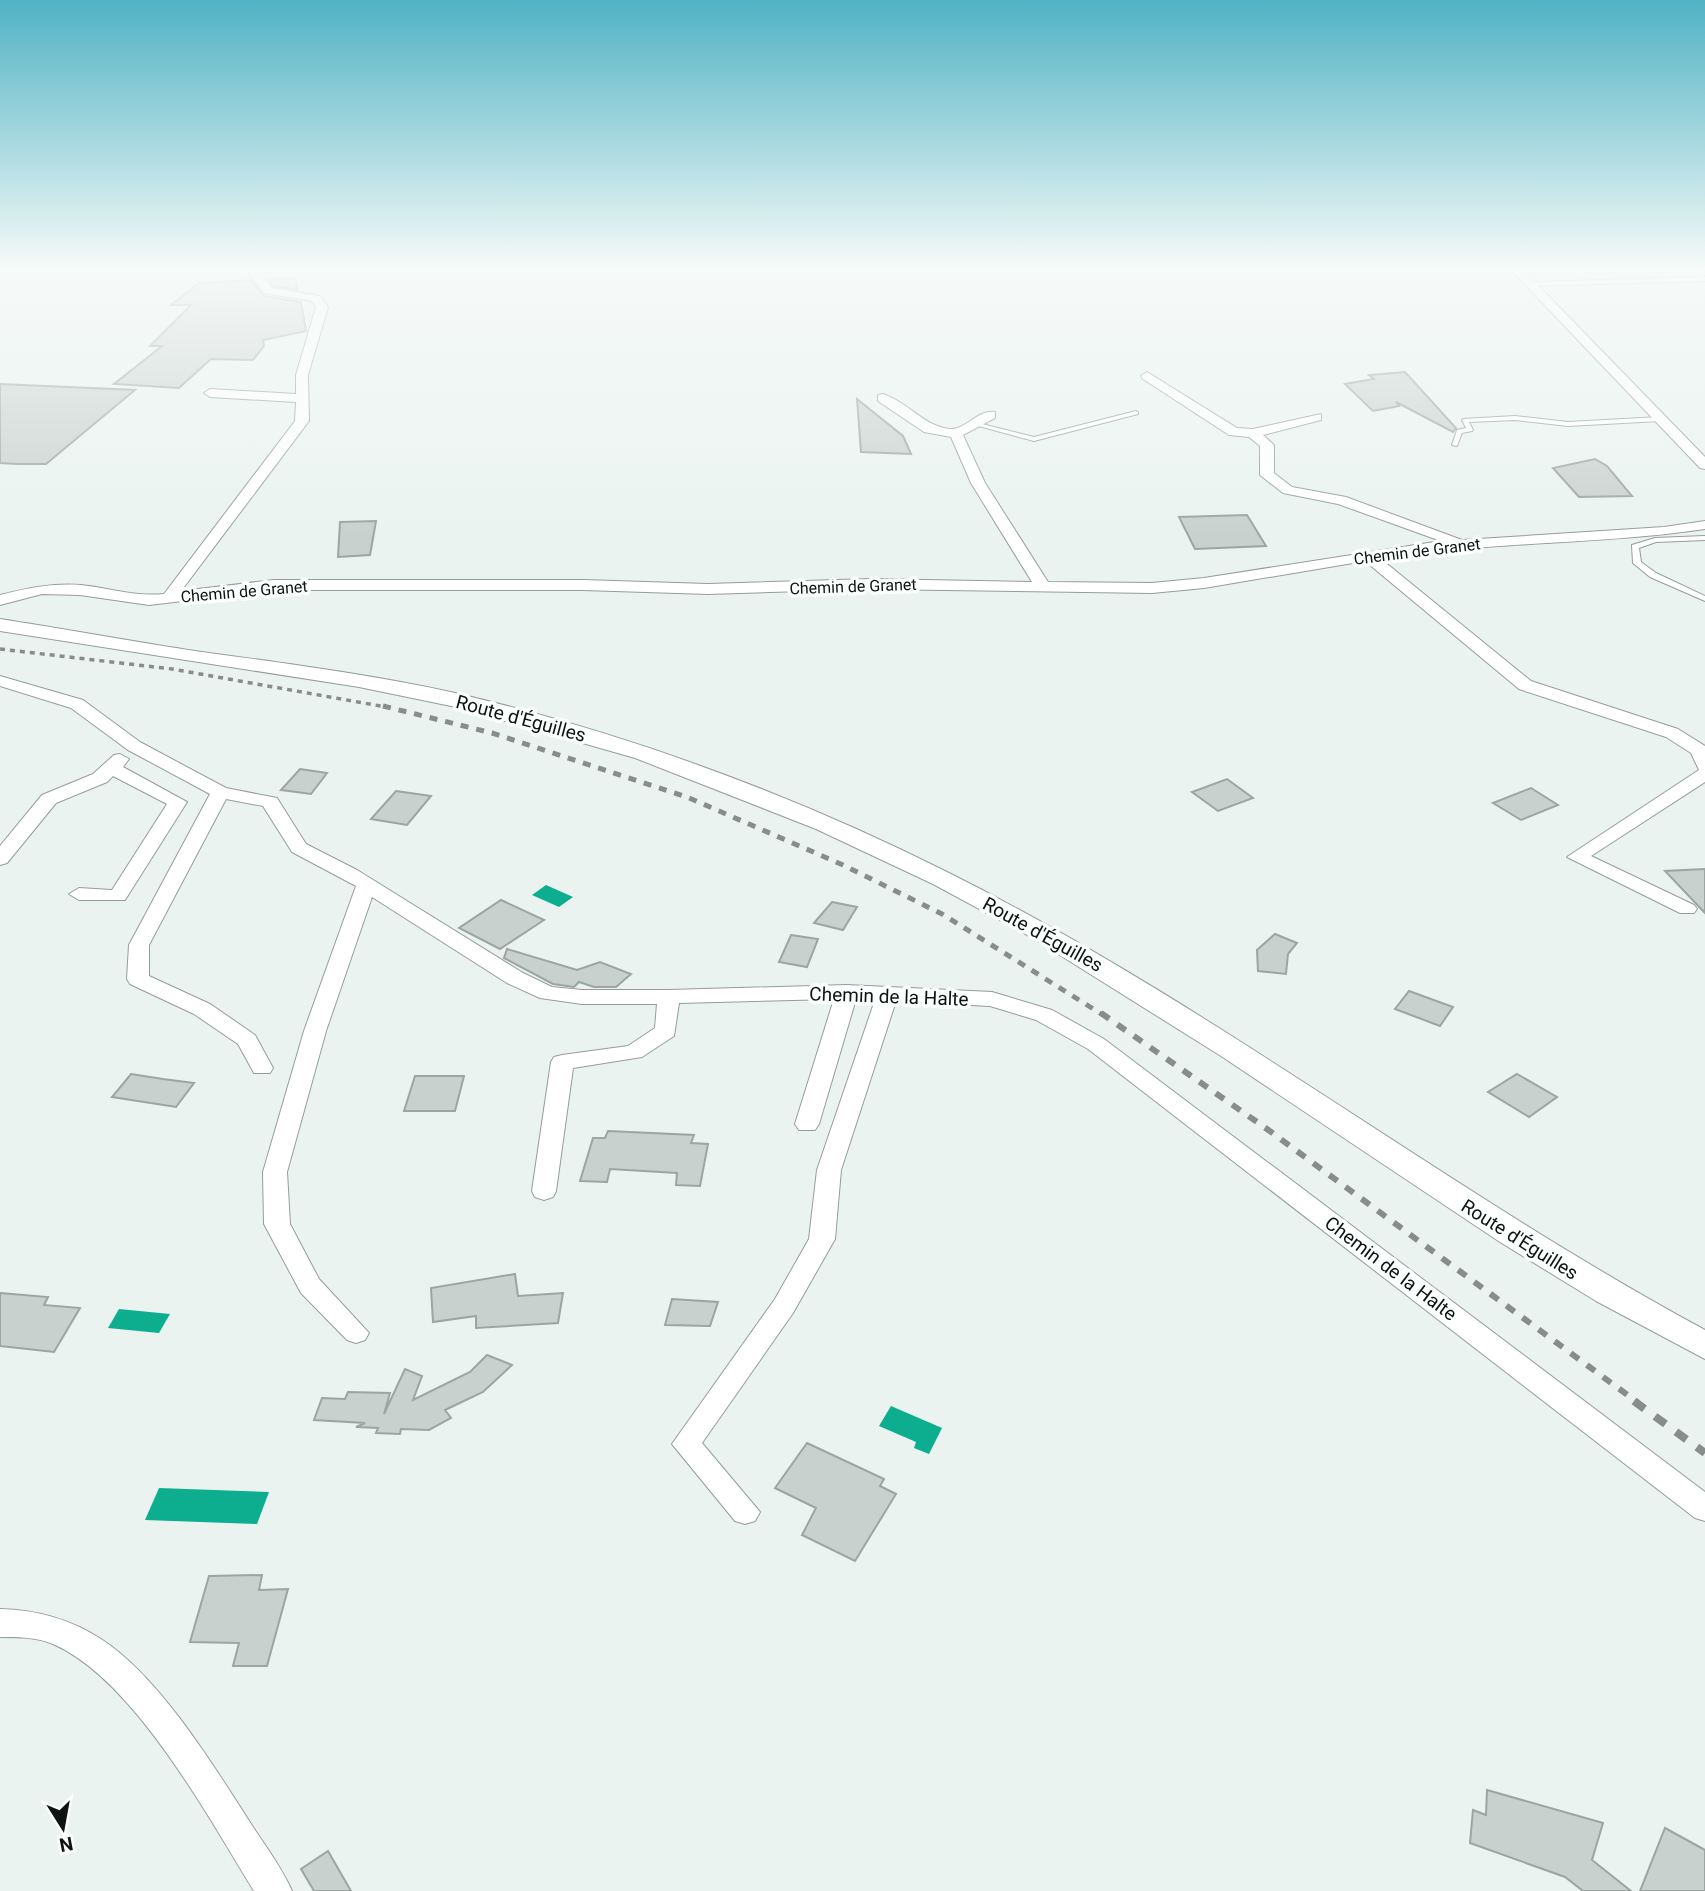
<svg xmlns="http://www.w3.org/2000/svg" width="1705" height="1891" font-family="Roboto,sans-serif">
	<rect width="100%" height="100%" fill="#eaf3f0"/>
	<g fill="#0dae8f">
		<path d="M546 885 573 897 559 907 532 895Z"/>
		<path d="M119 1309 170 1314 159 1333 108 1328Z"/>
		<path d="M891 1406 942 1428 929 1454 914 1448 916 1442 879 1426Z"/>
		<path d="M159 1488 269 1492 257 1524 145 1520Z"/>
	</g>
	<g fill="#c9d1ce" stroke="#9ca5a2" stroke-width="2">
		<path d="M295 278 298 290 273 286 269 279Z"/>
		<path d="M251 280 264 296 301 302 306 331 263 340 264 346 253 360 211 359 179 388 114 384 162 346H150L191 305H171L199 283Z"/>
		<path d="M1405 372 1456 428 1453 432 1396 402 1399 406 1373 411 1345 384 1374 379 1369 375Z"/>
		<path d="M0 384 135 390 46 464H18L0 463Z"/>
		<path d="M857 399 903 436 911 454 861 452Z"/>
		<path d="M1595 459 1607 466 1632 496 1579 497 1553 468Z"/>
		<path d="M1247 515 1266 546 1195 549 1179 517Z"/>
		<path d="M376 521 370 555 338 557 340 522Z"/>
		<path d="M300 769 327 773 311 794 281 790Z"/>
		<path d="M1227 779 1253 798 1218 811 1192 792Z"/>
		<path d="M1531 788 1558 805 1521 820 1493 803Z"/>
		<path d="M396 791 431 796 407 825 371 819Z"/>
		<path d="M1705 869V913L1665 871Z"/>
		<path d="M501 900 544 920 500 949 459 928Z"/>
		<path d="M832 902 857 907 843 930 814 923Z"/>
		<path d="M1275 934 1297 943 1288 954 1286 974 1258 971 1257 950Z"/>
		<path d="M791 935 818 939 807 967 779 962Z"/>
		<path d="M507 949 577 970 600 962 631 974 616 987H594L579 982 574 987 553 984 504 958Z"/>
		<path d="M1409 991 1453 1007 1440 1026 1395 1009Z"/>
		<path d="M131 1074 163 1079 194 1083 176 1107 112 1097Z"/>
		<path d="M1517 1074 1557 1097 1529 1117 1488 1092Z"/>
		<path d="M415 1076H464L455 1111H404Z"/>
		<path d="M608 1131 694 1135 691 1143 708 1144 700 1186 676 1185 677 1173 610 1169 607 1182 580 1181 593 1138H605Z"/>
		<path d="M515 1274 518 1296 563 1293 558 1323 476 1328V1316L433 1322 431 1288Z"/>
		<path d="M0 1293 48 1297 44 1305 80 1308 54 1352 0 1346Z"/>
		<path d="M672 1299 718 1302 710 1326 665 1325Z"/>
		<path d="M487 1355 512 1365 483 1392 445 1410 451 1418 429 1430 401 1429 400 1434 376 1433 378 1428 356 1427 365 1423 314 1420 322 1398 345 1399 348 1392 390 1393 384 1414 405 1369 422 1376 413 1400 470 1372Z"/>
		<path d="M807 1443 884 1479 880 1486 896 1494 855 1561 802 1535 816 1508 775 1488Z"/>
		<path d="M262 1575 259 1590 288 1589 267 1666H233L239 1643 190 1642 209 1576Z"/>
		<path d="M1487 1790 1603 1823 1592 1860 1631 1891H1583L1565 1877 1470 1843 1473 1810 1486 1815Z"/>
		<path d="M1665 1828 1705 1850V1891H1640Z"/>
		<path d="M328 1851 351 1891H314L301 1869Z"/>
	</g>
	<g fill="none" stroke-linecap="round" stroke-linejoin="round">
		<defs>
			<g id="service">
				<path d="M1705 277V281L1530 286 1527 284 1530 282Z"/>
				<path d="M1136 411 1138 412V414L1034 441 971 424 974 422 1034 437Z"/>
				<path d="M1515 416 1568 422 1660 417 1663 419 1660 421 1568 426 1515 420 1469 422 1473 430 1472 431 1462 433 1457 446 1452 445 1457 430 1466 428 1462 420 1463 419Z"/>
				<path d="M1705 536V540L1656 542 1639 548 1641 562 1656 573 1705 596V601L1650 577 1633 563 1632 545 1655 538Z"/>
			</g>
			<g id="minor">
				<path d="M247 270H258L272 288 320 296 328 307 308 375 309 421 181 591 274 580H583L708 584 871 579 1032 582 971 483 951 437 924 432 878 401V395L883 394C908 402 923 426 950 429 966 430 978 409 995 412V418L963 435 985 483 1048 582 1152 583 1204 578 1441 541 1338 504 1283 493 1260 475V446L1249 437 1229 435 1143 379 1141 376 1147 372 1237 428 1253 429 1321 414V420L1263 435 1274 445V473L1292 487 1346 497 1462 540 1664 527 1705 521V529C1598 545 1488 541 1381 559L1531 681 1678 729 1705 746V782L1591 856 1694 905 1697 909 1694 913H1680L1567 857 1699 770 1691 753 1666 737 1519 689 1365 561 1204 588 1152 593 871 589 708 594 583 590H274L149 605 80 595 42 594 0 605V595C28 588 52 583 81 585 109 588 136 597 164 594L295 421 296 402 210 397 204 393 210 389 296 394V375L316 307 312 301 264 293Z"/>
				<path d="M1511 270H1523L1705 457V469L1700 468Z"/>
				<path d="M0 676 83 700 140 742 226 788 277 798 306 844 357 870 523 973 552 987 582 990H669L847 985 992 992 1052 1010 1104 1039 1705 1492V1521L1695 1518 1088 1049 1036 1020 990 1006 896 1001 841 1170 835 1239 793 1313 702 1443 760 1512 755 1521 745 1524 735 1521 672 1444 775 1299 809 1239 817 1170 875 1000 856 999 819 1124 815 1130H799L795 1124 834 999 679 1003 674 1036 642 1057 573 1068 556 1191 553 1197 544 1200 535 1197 532 1191 551 1062 554 1057 562 1055 628 1046 655 1028 657 1004H582L540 998 507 983 372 897 326 1031 287 1172 290 1224 319 1279 369 1333 365 1340 356 1343 347 1340 301 1293 264 1224 263 1172 304 1031 356 886 292 852 263 806 226 799 149 945V976L210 1004 255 1035 273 1068 270 1073H254L238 1044 194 1014 130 984 127 979 129 945 210 794 128 750 71 708 0 686Z"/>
				<path d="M120 754 129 759 123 767 187 802 125 900H79L69 894 79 888 112 890 167 804 113 776 107 782 56 803 7 863 0 865V846L42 795 93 774 114 755Z"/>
				<path d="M0 1609C38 1610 70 1619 101 1639 160 1677 215 1768 253 1827 266 1847 282 1868 292 1891H254C208 1817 134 1679 53 1644 37 1637 17 1637 0 1637Z"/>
			</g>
			<path id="tertiary" d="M0 619C65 629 130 641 195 651 282 663 369 674 455 693 626 733 792 794 949 873 1213 1005 1446 1190 1705 1330V1359L1596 1301 1500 1242 1221 1056 1031 937 933 884 816 829 635 758 456 707 359 687 0 631Z"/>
		</defs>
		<use href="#service" stroke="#959d9a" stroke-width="2"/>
		<use href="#minor" stroke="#959d9a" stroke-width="2"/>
		<use href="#tertiary" stroke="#959d9a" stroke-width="2"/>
		<use href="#service" fill="#fff" fill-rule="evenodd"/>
		<use href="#minor" fill="#fff" fill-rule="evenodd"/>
		<use href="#tertiary" fill="#fff" fill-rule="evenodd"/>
		<path stroke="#878d8b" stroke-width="3.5" stroke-dasharray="5 5" stroke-linecap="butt" d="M0 649 172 669 392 708"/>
		<path stroke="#878d8b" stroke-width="5" stroke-dasharray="8 8" stroke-linecap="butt" d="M383 706 492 733 687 797 843 865 942 914 1103 1015"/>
		<path stroke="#878d8b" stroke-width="6" stroke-dasharray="10 10" stroke-linecap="butt" d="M1101 1013 1267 1129 1637 1402"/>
		<path stroke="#878d8b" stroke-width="8" stroke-dasharray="13 13" stroke-linecap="butt" d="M1634 1401 1705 1453"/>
	</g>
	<linearGradient id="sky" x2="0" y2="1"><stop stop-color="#50b2c4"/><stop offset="0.5" stop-color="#f6faf8"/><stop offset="1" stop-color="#f6faf8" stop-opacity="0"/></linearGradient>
	<rect width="1705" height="535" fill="url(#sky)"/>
	<g text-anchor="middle" stroke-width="7" stroke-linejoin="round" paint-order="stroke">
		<g font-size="16" fill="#0f1311" stroke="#fbfffe">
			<text transform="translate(1417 551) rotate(-7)" y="6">Chemin de Granet</text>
			<text transform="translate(853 586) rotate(-2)" y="6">Chemin de Granet</text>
			<text transform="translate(244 591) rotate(-5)" y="6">Chemin de Granet</text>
		</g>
		<g font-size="19" fill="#0f1311" stroke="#fbfffe">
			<text transform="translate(521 718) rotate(15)" y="7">Route d'Éguilles</text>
			<text transform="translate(1043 934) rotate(29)" y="7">Route d'Éguilles</text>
			<text transform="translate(889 996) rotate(2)" y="7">Chemin de la Halte</text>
			<text transform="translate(1520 1239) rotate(32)" y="7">Route d'Éguilles</text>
			<text transform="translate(1391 1268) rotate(37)" y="7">Chemin de la Halte</text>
		</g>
	</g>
	<g transform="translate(63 1828) rotate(169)" stroke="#fbfffe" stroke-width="5" paint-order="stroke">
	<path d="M0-5L12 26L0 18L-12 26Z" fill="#0f1311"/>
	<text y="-10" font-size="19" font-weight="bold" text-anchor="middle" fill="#0f1311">N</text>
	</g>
</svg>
